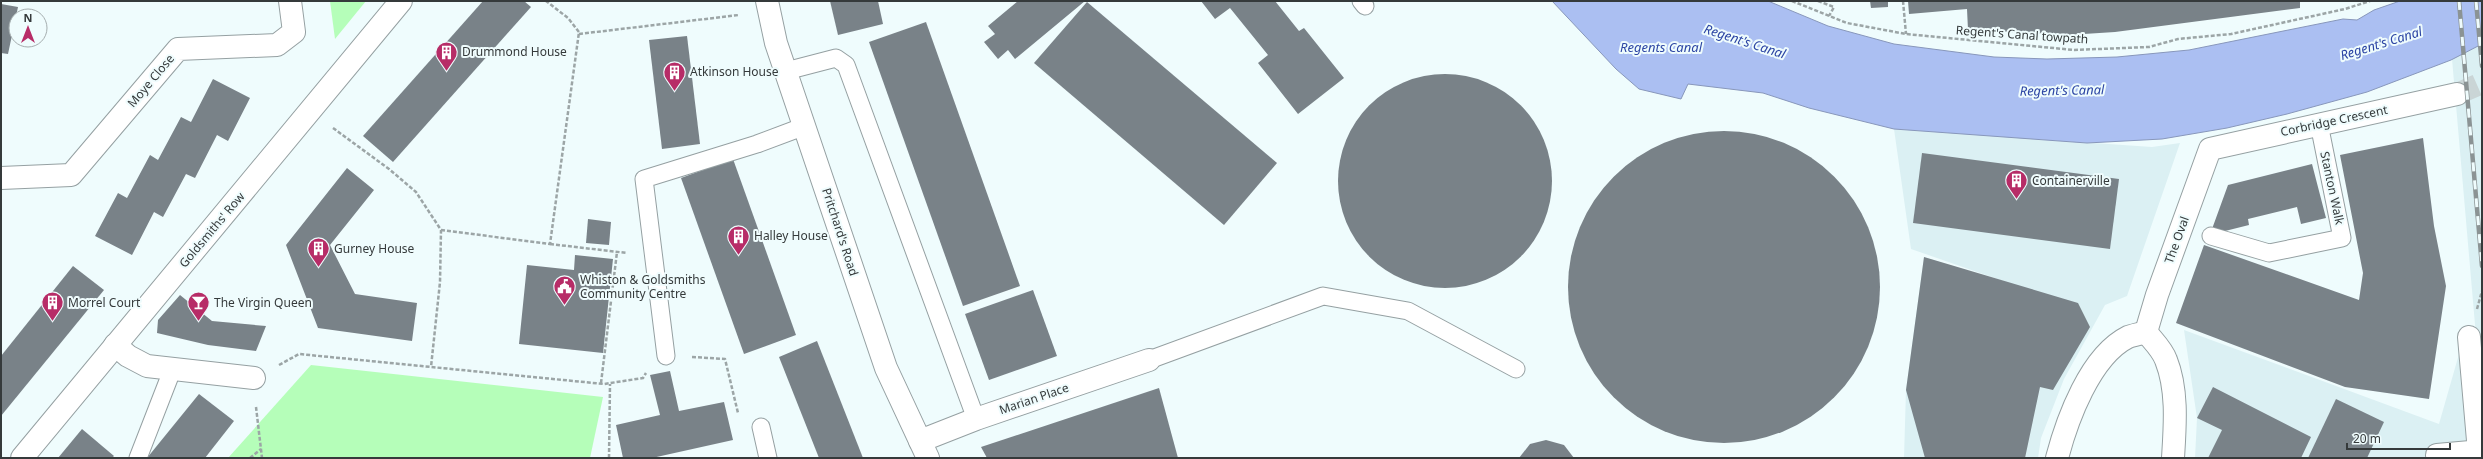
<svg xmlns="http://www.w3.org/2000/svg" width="2483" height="459" font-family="'Noto Sans',sans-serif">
	<rect width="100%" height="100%" fill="#effcfd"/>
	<g fill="#dbf0f3">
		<path d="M2447 1H2482V458H2195L2197 418 2184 330 2439 424 2463 340 2476 336Z"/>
		<path d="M1894 129 2152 147 2180 143 2127 296 2105 305 2064 379 2041 438 2038 458H1904L1906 390 1924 257 2061 301 1911 249Z"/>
	</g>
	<g fill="#b5feb9">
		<path d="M330 1H366L335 39Z"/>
		<path d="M311 365 603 397 590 458H228Z"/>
	</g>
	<path fill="#abbff2" stroke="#8897bb" d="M1552 1H1768L1828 26 1894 44 1994 57 2047 59 2117 57 2189 50 2343 19 2357 20 2374 10 2400 1H2482V44L2451 60 2367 92 2287 114 2227 128 2162 139 2087 143 1894 129 1809 108 1763 93 1688 84 1681 99 1639 89 1616 69Z"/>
	<g fill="#798288">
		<path d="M483 1H524L531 7 393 162 363 136Z"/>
		<path d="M830 1H878L883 24 838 35Z"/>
		<path d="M1018 1H1085L1015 59 1008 50 998 59 984 42 995 34 988 26Z"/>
		<path d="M1201 1H1275L1299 31 1304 28 1344 78 1298 114 1258 63 1268 55 1230 8 1215 19Z"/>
		<path d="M1870 1H1888V7L1871 8Z"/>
		<path d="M1908 1H2300V8L2115 32 2068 35 1968 30 1967 9 1909 14Z"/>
		<path d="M1087 2 1277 163 1224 225 1034 63Z"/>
		<path d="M1 4 18 7 8 54 1 53Z"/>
		<path d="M926 22 1020 286 963 306 869 42Z"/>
		<path d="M687 36 700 144 662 149 649 40Z"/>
		<circle cx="1445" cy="181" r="107"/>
		<path d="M213 79 250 98 228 141 217 135 195 178 186 174 163 217 154 212 132 255 95 236 118 193 127 198 150 155 158 160 181 117 191 122Z"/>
		<circle cx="1724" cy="287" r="156"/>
		<path d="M2423 138 2434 226 2446 286 2429 399 2345 387 2176 323 2204 245 2359 300 2363 273 2340 155Z"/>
		<path d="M1922 153 2119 179 2110 249 1913 223Z"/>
		<path d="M733 159 796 335 744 354 681 178Z"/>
		<path d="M2312 164 2326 218 2301 224 2297 207 2248 219 2249 225 2221 232 2212 229 2228 185Z"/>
		<path d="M347 168 374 190 330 245 355 294 417 303 412 341 318 328 286 245Z"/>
		<path d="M588 219 611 222 609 245 586 243Z"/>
		<path d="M575 255 613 259 603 353 519 344 527 265 574 270Z"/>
		<path d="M1924 257 2078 303 2090 327 2053 390 2040 387 2025 458H1925L1906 390Z"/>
		<path d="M73 266 104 290 1 416V356Z"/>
		<path d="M1033 290 1057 356 989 380 965 314Z"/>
		<path d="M180 295 212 321 266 326 256 351 208 345 157 333 158 320Z"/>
		<path d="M817 341 863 458H819L779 357Z"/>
		<path d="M670 371 679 411 724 402 733 440 652 458H623L616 425 660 415 650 375Z"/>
		<path d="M2213 387 2311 437 2301 458H2208L2222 430 2197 418Z"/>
		<path d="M1159 388 1178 458H987L981 447Z"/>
		<path d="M199 394 234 421 205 458H147Z"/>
		<path d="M2336 399 2384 422 2367 458H2308Z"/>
		<path d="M82 429 114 456 112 458H58Z"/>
		<path d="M1546 440 1564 445 1574 458H1519L1530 444Z"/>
	</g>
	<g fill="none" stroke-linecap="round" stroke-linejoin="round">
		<path stroke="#cad5d6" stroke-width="22" stroke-dasharray="22 11" stroke-linecap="butt" d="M2457 94 2482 83"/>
		<defs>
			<g id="lane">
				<path d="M1361 1 1365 6"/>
				<path d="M786 71 836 58 846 65 976 419"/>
				<path d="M2211 236 2269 253 2342 238 2319 124"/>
				<path d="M666 356 644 179 757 144 805 126"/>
				<path d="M1149 360 1323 296 1408 311 1516 369"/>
				<path d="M761 427 768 458"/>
				<path d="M138 458 173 368"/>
			</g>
			<g id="street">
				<path d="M767 1 776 43 886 368 928 458"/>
				<path d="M1 178 71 175 178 49 277 45 294 32 290 1"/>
				<path d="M2146 332 2157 295 2210 149 2457 94"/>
				<path d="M2146 332C2153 341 2162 349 2166 360 2178 390 2175 426 2173 458"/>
				<path d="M2469 337 2479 452"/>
				<path d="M115 345 128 356 147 366 254 378"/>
				<path d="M920 441 976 419 1149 360"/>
				<path d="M2437 455 2482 451"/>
				<path d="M22 458 401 1"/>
				<path d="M2057 458C2067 420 2090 356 2128 337 2133 335 2140 334 2146 332"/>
			</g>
		</defs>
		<use href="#lane" stroke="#95a0a2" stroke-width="19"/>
		<use href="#street" stroke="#95a0a2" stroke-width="24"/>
		<g stroke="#9ca5a6" stroke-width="2.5" stroke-dasharray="4 2" stroke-linecap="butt">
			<path d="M1792 1 1847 23 1906 34 2074 50 2149 47 2178 39 2231 34 2345 9 2370 1"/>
			<path d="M1818 1 1834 7 1829 16"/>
			<path d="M1903 1 1906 34"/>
			<path d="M579 34 739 15"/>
			<path d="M333 128 389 169 416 192 441 230 440 282 431 367"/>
			<path d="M441 230 550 244 579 32 568 18 546 1"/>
			<path d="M550 244 627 253"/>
			<path d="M2477 309 2482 291"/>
			<path d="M692 357 725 359 738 413"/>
			<path d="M279 365 299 354 604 384 643 378 646 373"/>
			<path d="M601 383 617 252"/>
			<path d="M256 407 262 458"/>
			<path d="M250 458 261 449"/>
			<path d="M609 458 610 384"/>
		</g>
		<use href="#lane" stroke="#fff" stroke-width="17"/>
		<use href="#street" stroke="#fff" stroke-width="22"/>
		<defs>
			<g id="rail">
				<path d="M2459 1 2482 266"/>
				<path d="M2476 1 2482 66"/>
			</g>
		</defs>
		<use href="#rail" stroke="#8b9394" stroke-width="4.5"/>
		<use href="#rail" stroke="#effcfd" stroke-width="3" stroke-dasharray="9" stroke-linecap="butt"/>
	</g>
	<defs>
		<symbol id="building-pin" viewBox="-11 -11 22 30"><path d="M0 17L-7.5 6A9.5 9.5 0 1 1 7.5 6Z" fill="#b72c67" stroke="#effcfd"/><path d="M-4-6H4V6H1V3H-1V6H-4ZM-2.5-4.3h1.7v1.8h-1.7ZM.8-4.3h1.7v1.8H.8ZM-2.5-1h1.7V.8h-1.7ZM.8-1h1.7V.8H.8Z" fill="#fff"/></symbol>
		<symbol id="civic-pin" viewBox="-11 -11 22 30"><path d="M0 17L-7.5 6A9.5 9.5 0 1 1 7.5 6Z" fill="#b72c67" stroke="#effcfd"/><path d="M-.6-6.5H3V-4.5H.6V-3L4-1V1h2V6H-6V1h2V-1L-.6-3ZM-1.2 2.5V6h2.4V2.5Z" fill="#fff"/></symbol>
		<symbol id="bar-pin" viewBox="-11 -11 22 30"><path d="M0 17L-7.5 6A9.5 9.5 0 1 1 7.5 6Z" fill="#b72c67" stroke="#effcfd"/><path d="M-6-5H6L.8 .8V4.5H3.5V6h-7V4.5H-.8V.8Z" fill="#fff"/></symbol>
	</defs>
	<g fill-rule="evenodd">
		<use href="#building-pin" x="434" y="40" width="25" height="34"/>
		<use href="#building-pin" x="662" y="60" width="25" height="34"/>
		<use href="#building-pin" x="2004" y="168" width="25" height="34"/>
		<use href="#building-pin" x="726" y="224" width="25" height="34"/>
		<use href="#building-pin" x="306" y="236" width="25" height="34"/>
		<use href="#civic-pin" x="552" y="274" width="25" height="34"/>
		<use href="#building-pin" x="40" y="290" width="25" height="34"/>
		<use href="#bar-pin" x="186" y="290" width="25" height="34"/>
	</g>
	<g text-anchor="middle" stroke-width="4" stroke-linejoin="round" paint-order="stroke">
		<g font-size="12" fill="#353a3b" stroke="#effcfd">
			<text transform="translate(2022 35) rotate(4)" y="4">Regent's Canal towpath</text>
			<text transform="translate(151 81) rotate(-50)" y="4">Moye Close</text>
			<text transform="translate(2334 121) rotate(-12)" y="4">Corbridge Crescent</text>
			<text transform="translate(2332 188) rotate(78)" y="4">Stanton Walk</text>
			<text transform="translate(212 230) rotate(-50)" y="4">Goldsmiths' Row</text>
			<text transform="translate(840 232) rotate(72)" y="4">Pritchard's Road</text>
			<text transform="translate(2177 240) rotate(-70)" y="4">The Oval</text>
			<text transform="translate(1034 399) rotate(-19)" y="4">Marian Place</text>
		</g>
		<g font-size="12" fill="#353a3b" stroke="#effcfd" text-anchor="start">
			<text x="462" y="56">Drummond House</text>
			<text x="690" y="76">Atkinson House</text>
			<text x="2032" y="185">Containerville</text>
			<text x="754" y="240">Halley House</text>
			<text x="334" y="253">Gurney House</text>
			<text x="580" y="284">Whiston &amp; Goldsmiths<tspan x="580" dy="14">Community Centre</tspan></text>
			<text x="68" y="307">Morrel Court</text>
			<text x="214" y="307">The Virgin Queen</text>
		</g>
		<g font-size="13" font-style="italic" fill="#2c45a4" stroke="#effcfd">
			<text transform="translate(1745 41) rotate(18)" y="5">Regent's Canal</text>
			<text transform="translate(2381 43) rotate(-17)" y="5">Regent's Canal</text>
			<text x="1661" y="52">Regents Canal</text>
			<text transform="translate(2062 90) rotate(-1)" y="5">Regent's Canal</text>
		</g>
	</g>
	<rect width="2483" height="459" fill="none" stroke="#353a3b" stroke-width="4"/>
	<g transform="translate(28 28)"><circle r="19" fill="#effcfd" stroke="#a5aeaf"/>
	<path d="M0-3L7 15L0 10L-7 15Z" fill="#b72c67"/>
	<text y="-6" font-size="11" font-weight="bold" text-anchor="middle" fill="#353a3b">N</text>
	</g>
	<path d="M2347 443v6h103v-6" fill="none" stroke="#353a3b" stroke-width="2"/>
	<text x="2353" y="443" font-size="12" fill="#353a3b" stroke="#effcfd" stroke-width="3" paint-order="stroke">20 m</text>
</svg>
